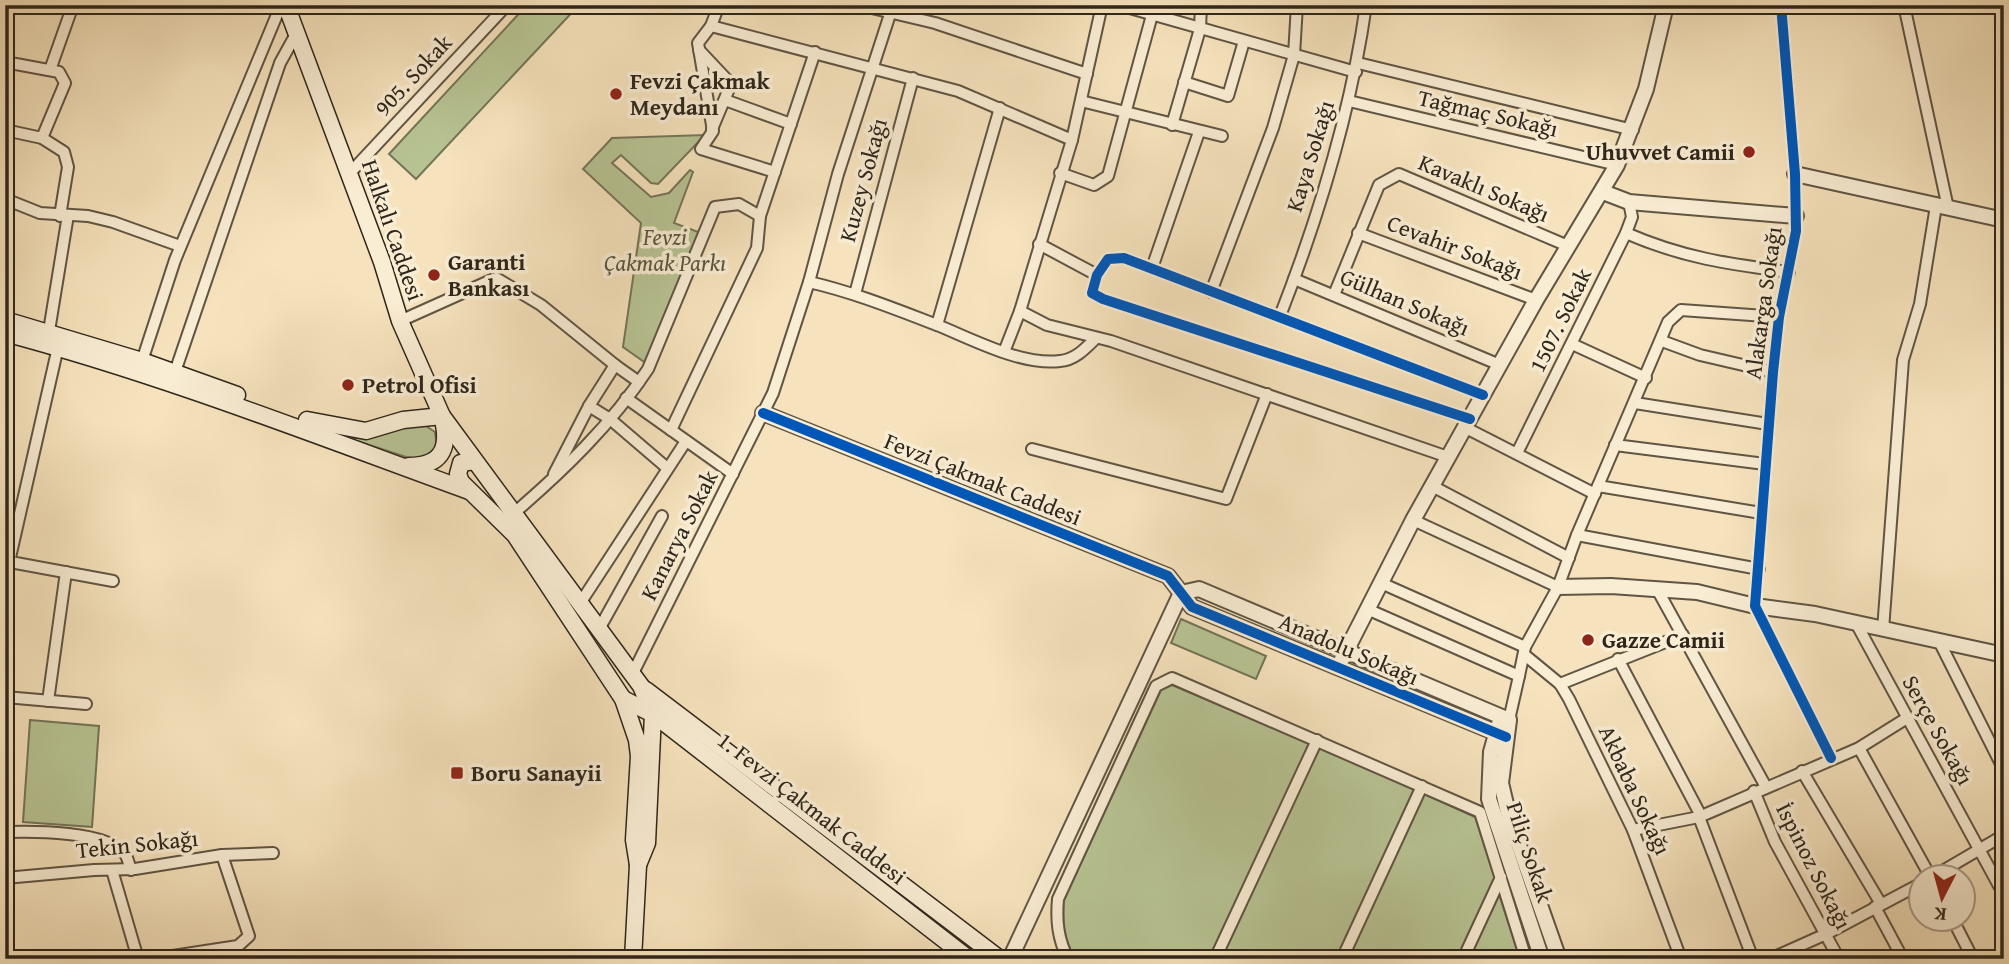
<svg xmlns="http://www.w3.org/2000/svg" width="2009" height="964" font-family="'Gentium Book Plus',serif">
	<rect width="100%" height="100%" fill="#f6e3bd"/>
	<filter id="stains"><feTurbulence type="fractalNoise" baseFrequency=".00286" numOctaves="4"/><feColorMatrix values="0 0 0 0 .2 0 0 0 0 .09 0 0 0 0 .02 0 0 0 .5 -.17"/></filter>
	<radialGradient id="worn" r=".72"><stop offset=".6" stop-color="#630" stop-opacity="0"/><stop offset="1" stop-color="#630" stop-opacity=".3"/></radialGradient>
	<g fill="#b8c494" stroke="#737558" stroke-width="2">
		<path d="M527 5H579L416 179 389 154Z"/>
		<path d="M705 135 658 184 651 183 621 155 612 163 651 197 669 193 690 170 693 172 674 223 701 233 647 364 623 347 641 223 583 169 612 138Z"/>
		<path d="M423 424 435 432 437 447 423 458H409L351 439Z"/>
		<path d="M1181 619 1266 656 1256 679 1171 643Z"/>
		<path d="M1172 685 1311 744 1211 959H1075C1064 939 1062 923 1064 900L1161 690Z"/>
		<path d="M30 720 99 726 92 827 23 822Z"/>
		<path d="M1317 747 1416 790 1338 959H1220Z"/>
		<path d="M1422 793 1475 817 1495 879 1458 959H1346Z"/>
		<path d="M1498 891 1520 959H1467Z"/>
	</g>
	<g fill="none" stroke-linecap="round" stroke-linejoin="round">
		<defs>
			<g id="minor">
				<path d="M719 5 711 26 698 43 713 131 701 149 775 172"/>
				<path d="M859 5 935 23 1087 74"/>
				<path d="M1119 5 1356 72"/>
				<path d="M1781 5 1795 174 1796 231 1779 317 1773 372 1755 606 1831 758"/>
				<path d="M1904 5 1948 208"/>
				<path d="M711 26 958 91 1072 140"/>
				<path d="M699 50 731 84 712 129"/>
				<path d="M5 62 59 72 65 83 42 138"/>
				<path d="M1358 63 1633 130"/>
				<path d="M50 70 73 5"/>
				<path d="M1184 82 1228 96 1244 41"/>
				<path d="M725 100 791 124"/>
				<path d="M1081 101 1222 136"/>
				<path d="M1349 101 1617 165"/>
				<path d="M1172 125 1200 29 1201 5"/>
				<path d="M5 130 42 138 64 152 68 167 60 216"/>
				<path d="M1060 173 1094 185 1108 176 1152 15"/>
				<path d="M349 174 507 5"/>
				<path d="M5 199 40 213 88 216 113 222 180 246"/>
				<path d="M760 216 815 52"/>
				<path d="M1358 233 1536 300"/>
				<path d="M1626 233C1683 258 1729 264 1789 272"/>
				<path d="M1039 244 1097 275"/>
				<path d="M1152 268 1199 132"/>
				<path d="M1294 279 1500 365"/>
				<path d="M809 282 838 174 893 5"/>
				<path d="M1211 292 1273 128 1294 55 1297 5"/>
				<path d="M855 294 913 78"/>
				<path d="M1334 295 1379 185 1399 174 1568 246"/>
				<path d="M1020 311 1047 325 1111 341 1448 457"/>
				<path d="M1280 316C1319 216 1351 111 1366 5"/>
				<path d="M400 321 496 278 541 305 615 365 589 406 554 474"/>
				<path d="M937 325 1000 108"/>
				<path d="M48 337 68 215"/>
				<path d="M1662 341 1700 355 1773 372"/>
				<path d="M1572 344 1646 378"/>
				<path d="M1004 352 1020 311 1072 140 1102 5"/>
				<path d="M142 361 175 260 281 5"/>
				<path d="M615 365 639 382"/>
				<path d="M175 372 280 63 296 34"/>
				<path d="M626 398 733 474"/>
				<path d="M1635 403 1768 424"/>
				<path d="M589 406 610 419 666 467"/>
				<path d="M1470 419 1103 299 1092 293 1097 275 1108 259 1124 258 1483 395"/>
				<path d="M1466 428 1595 494"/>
				<path d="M1615 445 1765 464"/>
				<path d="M1032 449 1226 499 1267 394"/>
				<path d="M1517 453 1626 233 1632 217 1629 202"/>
				<path d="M1598 486 1761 513"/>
				<path d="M1434 487 1569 558"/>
				<path d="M513 514C563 471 611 425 648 369L715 207 739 204 760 216 757 248 671 430"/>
				<path d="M1413 520 1558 587"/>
				<path d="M1577 535 1759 569"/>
				<path d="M5 561 113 581"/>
				<path d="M9 562 58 347"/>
				<path d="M1381 583 1525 647"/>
				<path d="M1657 589 1766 787"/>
				<path d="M579 605 686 441"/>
				<path d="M1367 609 1519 676 1525 647 1558 587 1577 535 1668 322 1681 310 1779 317"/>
				<path d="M1856 623 2004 895"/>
				<path d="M1883 630 1903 360 1920 304 1936 206"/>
				<path d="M598 631 662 516"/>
				<path d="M1940 643 2004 770"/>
				<path d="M1526 656 1560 684 1569 699 1633 830 1681 959"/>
				<path d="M1618 659 1700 814"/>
				<path d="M632 675 773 393 809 282C853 292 895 309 937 325 972 339 1022 366 1060 361 1075 360 1086 348 1096 338"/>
				<path d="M1560 684 1683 635"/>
				<path d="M5 697 86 704"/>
				<path d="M48 701 66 572"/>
				<path d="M1509 720 1519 676"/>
				<path d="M1859 748 1930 876"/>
				<path d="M1802 771 1881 904"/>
				<path d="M1754 791 1775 842 1839 959"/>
				<path d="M1699 817 1753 959"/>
				<path d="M1633 830 1699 817 1859 748 1907 718"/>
				<path d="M5 832C32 831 107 831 125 854 128 858 129 865 131 870"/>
				<path d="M112 870 138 959"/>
				<path d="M1934 876 2004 835"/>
				<path d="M5 878 94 870 135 869 222 855 273 853"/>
				<path d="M1875 907 1903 959"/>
				<path d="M1952 918 1973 959"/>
				<path d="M153 959 238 946 249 936 222 855"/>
				<path d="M1068 959C1058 939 1056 921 1058 899L1156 686 1172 678 1480 812 1526 959"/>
				<path d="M1215 959 1317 740"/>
				<path d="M1342 959 1422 786"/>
				<path d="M1463 959 1501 877"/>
				<path d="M1770 959 1826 934 1922 883"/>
			</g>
			<g id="tertiary">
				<path d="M1795 174 2004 220"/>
				<path d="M1603 192 1629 202 1796 216"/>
				<path d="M763 413 1168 576 1192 607 1506 737"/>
				<path d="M1558 587 1611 586 1697 592 1755 606 1815 614 2004 655"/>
				<path d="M1342 659 1413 520 1536 300 1617 165 1646 89 1666 5"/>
				<path d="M1499 724 1491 752 1489 799 1542 959"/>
				<path d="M1010 959 1181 593 1199 589 1509 720 1501 783 1509 817 1559 959"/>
			</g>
			<g id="secondary">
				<path d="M286 5 382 262 400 321 442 416 641 686 653 714 647 843 638 865"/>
				<path d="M5 320 142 361 237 395"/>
				<path d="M5 333C163 375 315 435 469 491"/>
				<path d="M307 420 366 431 403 420 442 416"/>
				<path d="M474 461 461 463 458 474 461 482 515 535 623 699 637 740 639 756 634 840 638 865 633 959"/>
				<path d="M409 466C440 466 450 450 443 420"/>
				<path d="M646 690 1000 959"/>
				<path d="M623 699 653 714 969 959"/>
			</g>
		</defs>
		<use href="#minor" stroke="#605544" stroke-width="14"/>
		<use href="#tertiary" stroke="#605544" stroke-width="18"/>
		<use href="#secondary" stroke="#2e261b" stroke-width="19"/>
		<use href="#minor" stroke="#f9edd4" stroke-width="10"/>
		<use href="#tertiary" stroke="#f9edd4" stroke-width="14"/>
		<use href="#secondary" stroke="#f9edd4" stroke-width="16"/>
		<defs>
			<g id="cycleway">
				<path d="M1781 5 1795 174 1796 231 1779 317 1773 372 1755 606 1831 758"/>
				<path d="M763 413 1168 576 1192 607 1506 737"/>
				<path d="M1470 419 1103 299 1092 293 1097 275 1108 259 1124 258 1483 395"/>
			</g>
		</defs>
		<use href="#cycleway" stroke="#f9edd4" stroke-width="15"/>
		<use href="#cycleway" stroke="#0057b8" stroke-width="10"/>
	</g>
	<g fill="#8f2418" stroke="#f9edd4" stroke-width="2.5">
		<circle cx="616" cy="94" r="7"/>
		<circle cx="1749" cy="152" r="7"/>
		<circle cx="434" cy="275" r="7"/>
		<circle cx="348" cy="385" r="7"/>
		<circle cx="1588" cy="640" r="7"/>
		<rect x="450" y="766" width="14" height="14" rx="3.5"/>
	</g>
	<g text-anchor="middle" stroke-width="7" stroke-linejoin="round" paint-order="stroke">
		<g font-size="23" fill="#2e261b" stroke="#f9edd4">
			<text transform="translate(413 75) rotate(-47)" y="8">905. Sokak</text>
			<text transform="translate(1488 113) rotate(13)" y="8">Tağmaç Sokağı</text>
			<text transform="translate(1310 156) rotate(-73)" y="8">Kaya Sokağı</text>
			<text transform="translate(863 180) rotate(-75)" y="8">Kuzey Sokağı</text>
			<text transform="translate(1484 188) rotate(23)" y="8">Kavaklı Sokağı</text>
			<text transform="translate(393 230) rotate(71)" y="8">Halkalı Caddesi</text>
			<text transform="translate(1455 247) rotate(21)" y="8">Cevahir Sokağı</text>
			<text transform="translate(1405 302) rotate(23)" y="8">Gülhan Sokağı</text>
			<text transform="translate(1763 303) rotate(-82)" y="8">Alakarga Sokağı</text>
			<text transform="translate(1560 320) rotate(-64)" y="8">1507. Sokak</text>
			<text transform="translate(983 479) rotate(22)" y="8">Fevzi Çakmak Caddesi</text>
			<text transform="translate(679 535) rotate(-63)" y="8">Kanarya Sokak</text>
			<text transform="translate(1349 649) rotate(23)" y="8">Anadolu Sokağı</text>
			<text transform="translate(1938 730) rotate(61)" y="8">Serçe Sokağı</text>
			<text transform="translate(1635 790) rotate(65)" y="8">Akbaba Sokağı</text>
			<text transform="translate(812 808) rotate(38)" y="8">1. Fevzi Çakmak Caddesi</text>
			<text transform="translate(137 844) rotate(-6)" y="8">Tekin Sokağı</text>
			<text transform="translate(1530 852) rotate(72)" y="8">Piliç Sokak</text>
			<text transform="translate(1814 866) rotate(63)" y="8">İspinoz Sokağı</text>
		</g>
		<g font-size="23" font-weight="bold" fill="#2e261b" stroke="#f9edd4" text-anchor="start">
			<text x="630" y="89">Fevzi Çakmak<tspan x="630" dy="26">Meydanı</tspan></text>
			<text x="1735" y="160" text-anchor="end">Uhuvvet Camii</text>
			<text x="448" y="270">Garanti<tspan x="448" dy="26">Bankası</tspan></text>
			<text x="362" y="393">Petrol Ofisi</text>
			<text x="1602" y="648">Gazze Camii</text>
			<text x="471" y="781">Boru Sanayii</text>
		</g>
		<g font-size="23" font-style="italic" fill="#57553f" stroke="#f9edd4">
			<text x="665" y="245">Fevzi<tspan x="665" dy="26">Çakmak Parkı</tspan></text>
		</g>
	</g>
	<rect width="2009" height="964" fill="none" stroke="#f6e3bd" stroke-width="28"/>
	<rect x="7" y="7" width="1995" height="950" fill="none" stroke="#2e261b" stroke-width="3.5"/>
	<rect x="14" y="14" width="1981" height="936" fill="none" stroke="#2e261b" stroke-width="2"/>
	<g transform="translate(1942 898) rotate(186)"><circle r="33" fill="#f9edd4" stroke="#a89d8a" stroke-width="2"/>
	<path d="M0-5L12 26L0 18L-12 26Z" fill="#8f2418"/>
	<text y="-10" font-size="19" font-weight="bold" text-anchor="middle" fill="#2e261b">K</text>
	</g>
	<rect width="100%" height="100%" filter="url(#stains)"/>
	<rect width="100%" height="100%" fill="url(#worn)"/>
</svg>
